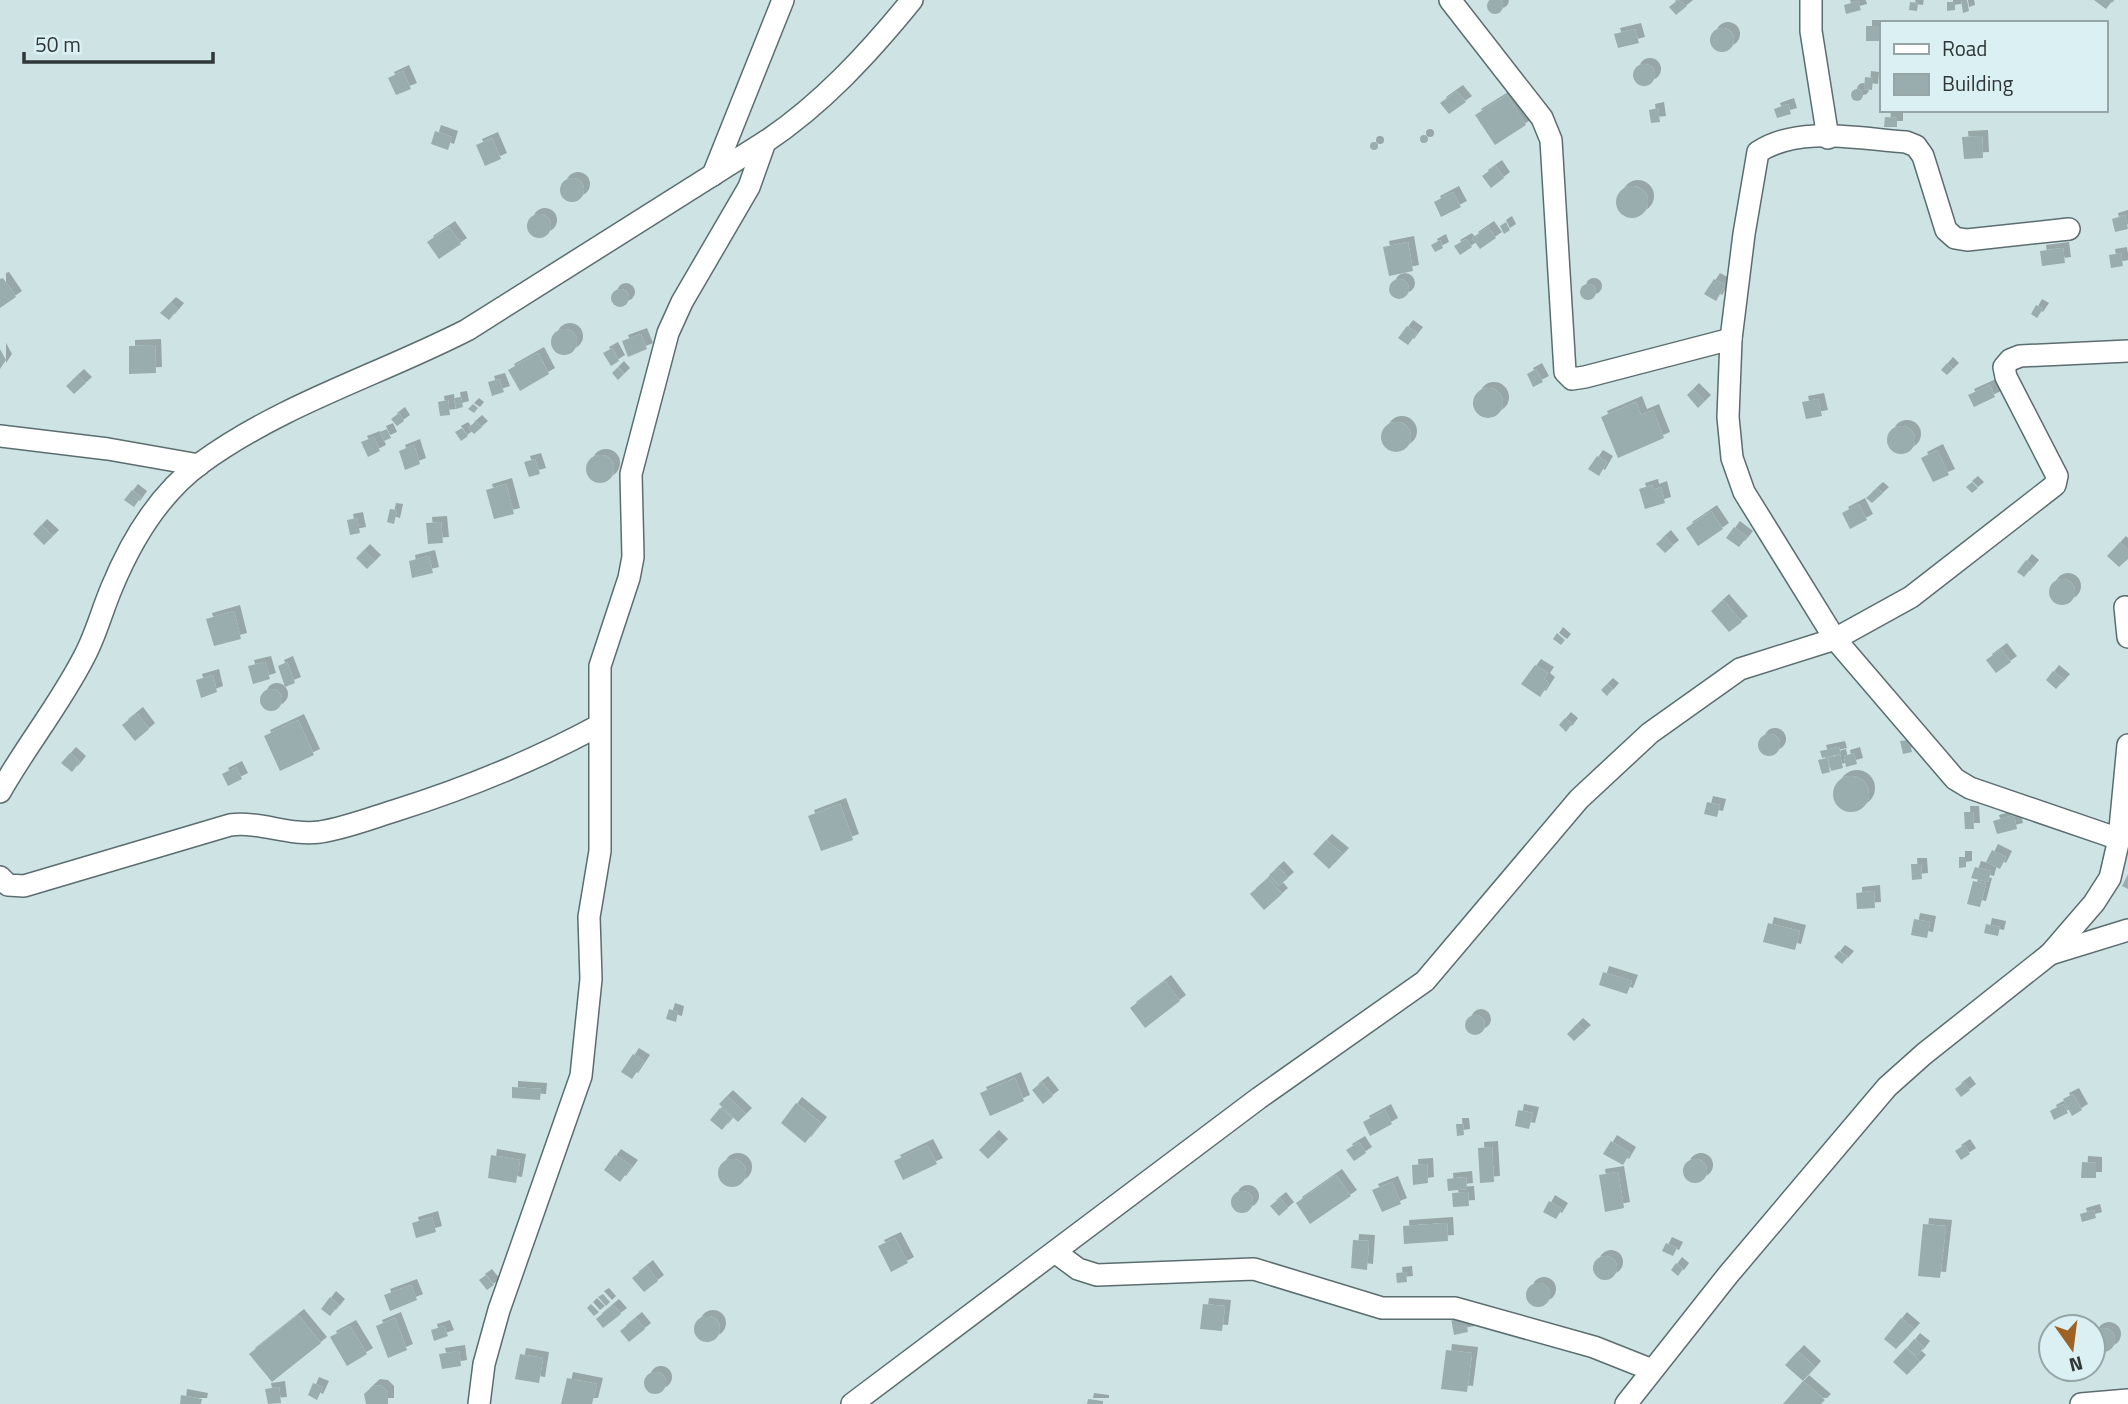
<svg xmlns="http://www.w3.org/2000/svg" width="2128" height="1404" font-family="'Titillium Web',sans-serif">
	<defs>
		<filter id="shadow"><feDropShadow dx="6" dy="-6" stdDeviation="0" flood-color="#0004"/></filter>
	</defs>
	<rect width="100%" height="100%" fill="#cee3e4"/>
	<g fill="#99adae" filter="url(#shadow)">
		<circle cx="1495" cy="6" r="8"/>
		<path d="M1678 0 1687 6 1676 15 1669 7Z"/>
		<path d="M1961 0H1967L1969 11 1963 13Z"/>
		<path d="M2094 0H2113L2106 9Z"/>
		<path d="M1858 1 1861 10 1846 14 1844 5Z"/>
		<path d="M1910 2 1918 3 1917 11 1909 10Z"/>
		<path d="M1947 2H1955V10L1947 11Z"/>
		<rect x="1866" y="26" width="15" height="15"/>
		<circle cx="1722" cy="40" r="12"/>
		<path d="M1635 29 1639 43 1618 48 1614 34Z"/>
		<circle cx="1644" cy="75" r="11"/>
		<path d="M403 71 411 89 396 95 388 78Z"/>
		<path d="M1865 77 1873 78 1872 90 1864 89Z"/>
		<circle cx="1857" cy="95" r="6"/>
		<path d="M1457 91 1466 102 1449 114 1440 103Z"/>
		<path d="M1507 95 1526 125 1495 145 1475 115Z"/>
		<path d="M1788 104 1791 114 1777 118 1774 109Z"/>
		<path d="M1658 108 1660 122 1651 123 1649 110Z"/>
		<path d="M1885 117 1897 118V127H1884Z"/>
		<path d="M435 131 452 137 448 150 431 144Z"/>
		<circle cx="1424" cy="139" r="4"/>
		<path d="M1982 136 1983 158 1964 159 1962 137Z"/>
		<path d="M492 138 501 159 485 166 476 145Z"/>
		<circle cx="1374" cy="146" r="4"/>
		<path d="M1496 166 1504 178 1491 188 1482 176Z"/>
		<circle cx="572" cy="190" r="12"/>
		<circle cx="1632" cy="202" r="16"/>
		<path d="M1453 192 1461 207 1441 217 1434 202Z"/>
		<circle cx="539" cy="226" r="12"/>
		<path d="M2125 215 2128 229 2115 232 2112 219Z"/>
		<path d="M1506 222 1510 230 1504 234 1500 226Z"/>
		<path d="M449 227 461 244 439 259 427 242Z"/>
		<path d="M1488 227 1496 238 1480 249 1472 238Z"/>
		<path d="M1466 239 1472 247 1460 255 1454 246Z"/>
		<path d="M1440 240 1443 248 1435 252 1431 245Z"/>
		<path d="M1408 242 1413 271 1389 276 1383 247Z"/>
		<path d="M2063 248 2065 263 2042 266 2040 251Z"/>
		<path d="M2121 253 2123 266 2111 268 2109 255Z"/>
		<path d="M3 278 16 297 0 308V279Z"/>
		<circle cx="1399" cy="289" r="10"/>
		<path d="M1714 279 1725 285 1716 301 1704 294Z"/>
		<circle cx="1588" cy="292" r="8"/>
		<circle cx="620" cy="298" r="9"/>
		<path d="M170 303 178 309 169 320 160 313Z"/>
		<path d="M2036 305 2043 309 2037 318 2031 314Z"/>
		<path d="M1407 326 1417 333 1408 345 1398 338Z"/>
		<circle cx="564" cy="342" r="13"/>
		<path d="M641 334 647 349 628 357 622 341Z"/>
		<path d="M155 345 156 373 129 374V346Z"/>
		<path d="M612 348 619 361 611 366 603 353Z"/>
		<path d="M0 349 6 360 0 369Z"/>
		<path d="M538 353 549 374 520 391 508 370Z"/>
		<path d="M1947 363 1953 369 1947 375 1941 370Z"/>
		<path d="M618 367 624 374 618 380 612 373Z"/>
		<path d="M1536 369 1543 382 1533 387 1527 374Z"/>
		<path d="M78 375 86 383 74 394 66 386Z"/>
		<path d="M499 379 504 392 492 396 488 382Z"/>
		<path d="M1990 385 1995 397 1974 407 1968 395Z"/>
		<circle cx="1488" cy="403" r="15"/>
		<path d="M1693 389 1705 401 1698 408 1687 395Z"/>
		<path d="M461 397 463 407 456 409 454 398Z"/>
		<path d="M1818 399 1822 416 1806 419 1802 402Z"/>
		<path d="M448 400 450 415 440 416 438 402Z"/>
		<path d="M1636 402 1641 415 1653 410 1664 438 1618 458 1601 417Z"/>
		<path d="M473 404 478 408 474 413 468 409Z"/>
		<path d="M399 413 404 421 397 426 391 419Z"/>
		<path d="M476 421 482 427 474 434 468 428Z"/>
		<circle cx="1396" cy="437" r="15"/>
		<circle cx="1901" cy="440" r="14"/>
		<path d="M462 428 468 436 461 441 455 432Z"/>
		<path d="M387 429 391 438 384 441 380 432Z"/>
		<path d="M374 437 380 451 368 457 361 442Z"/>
		<path d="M414 445 420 464 405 470 399 451Z"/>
		<path d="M1937 450 1949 475 1933 482 1921 458Z"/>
		<circle cx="600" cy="469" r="14"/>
		<path d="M1597 456 1607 462 1599 476 1588 469Z"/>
		<path d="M535 459 540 474 529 477 524 462Z"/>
		<path d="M1972 482 1978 488 1972 493 1966 487Z"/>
		<path d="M506 484 514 514 494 519 486 490Z"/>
		<path d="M1652 485 1653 490 1661 487 1665 503 1645 509 1639 489Z"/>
		<path d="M1877 488 1883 493 1872 503 1866 498Z"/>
		<path d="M132 490 141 497 134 507 124 500Z"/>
		<path d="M1859 504 1867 520 1850 529 1842 513Z"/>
		<path d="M390 509 397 510 394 524 387 522Z"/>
		<path d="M1711 511 1723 529 1698 546 1686 528Z"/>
		<path d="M357 518 360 533 350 535 347 520Z"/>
		<path d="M441 522 443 543 428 544 426 523Z"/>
		<path d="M41 525 53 536 44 545 33 534Z"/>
		<path d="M1734 527 1747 537 1739 547 1726 538Z"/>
		<path d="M1665 536 1673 546 1665 553 1656 544Z"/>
		<path d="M2120 542 2128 550V559L2119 567 2107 556Z"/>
		<path d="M364 550 375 561 367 569 356 558Z"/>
		<path d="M429 556 433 573 412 578 409 561Z"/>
		<path d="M2026 560 2033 566 2024 577 2017 572Z"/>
		<circle cx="2062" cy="592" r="13"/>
		<path d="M1723 600 1742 622 1729 632 1711 611Z"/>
		<path d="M234 611 241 639 214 646 206 619Z"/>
		<path d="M1557 633 1565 640 1561 645 1553 639Z"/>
		<path d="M2001 649 2011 662 1996 673 1986 660Z"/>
		<path d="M265 662 270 679 253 684 248 666Z"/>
		<path d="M287 662 295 683 285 687 278 666Z"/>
		<path d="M1535 665 1548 673 1544 679 1549 683 1540 697 1521 684Z"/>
		<path d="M2053 671 2064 680 2056 689 2046 680Z"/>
		<path d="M213 675 217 692 201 698 196 680Z"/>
		<path d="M1607 684 1613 689 1607 696 1601 690Z"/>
		<circle cx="271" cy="700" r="11"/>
		<path d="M137 713 149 729 135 741 122 725Z"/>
		<path d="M1565 718 1572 724 1566 732 1559 725Z"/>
		<path d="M298 720 314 755 280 771 264 736Z"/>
		<circle cx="1769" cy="745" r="11"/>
		<path d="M1909 740 1912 752 1903 754 1900 741Z"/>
		<path d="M1839 747 1841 754 1822 758 1820 751Z"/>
		<path d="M70 753 80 762 72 772 61 763Z"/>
		<path d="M1854 753 1857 764 1846 767 1844 756Z"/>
		<path d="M1840 755 1843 768 1831 771 1828 758Z"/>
		<path d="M1827 758 1830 772 1822 774 1818 760Z"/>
		<path d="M236 767 242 779 228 786 222 774Z"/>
		<circle cx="1851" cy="794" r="18"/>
		<path d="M1707 802 1720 805 1717 817 1704 814Z"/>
		<path d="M840 804 853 840 821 851 808 816Z"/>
		<path d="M1964 812H1973L1974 829H1965Z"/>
		<path d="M2014 815 2017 829 1997 834 1993 821Z"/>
		<path d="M1326 840 1343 854 1329 869 1313 854Z"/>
		<path d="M1992 850 2006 857 2000 869 1986 862Z"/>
		<path d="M1959 857H1966V867L1959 868Z"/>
		<path d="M1911 864H1921L1922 879 1912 880Z"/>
		<path d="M1278 867 1288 878 1279 886 1269 875Z"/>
		<path d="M1975 867 1991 871 1988 882 1971 878Z"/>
		<path d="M2128 874V889L2122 886Z"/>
		<path d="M1268 878 1282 894 1264 910 1250 894Z"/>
		<path d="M1973 881 1986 884 1980 907 1967 904Z"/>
		<path d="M1874 891 1875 908 1857 909 1856 893Z"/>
		<path d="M1914 919 1930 922 1927 938 1911 935Z"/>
		<path d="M1768 923 1800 931 1795 950 1763 942Z"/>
		<path d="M1986 924 2000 927 1998 936 1984 933Z"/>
		<path d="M1839 951 1848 957 1842 964 1834 957Z"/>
		<path d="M1603 972 1632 981 1627 994 1599 985Z"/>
		<path d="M1165 981 1180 1001 1145 1028 1130 1008Z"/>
		<path d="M669 1009 678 1012 676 1022 666 1019Z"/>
		<circle cx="1475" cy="1025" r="10"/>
		<path d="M1577 1024 1585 1031 1574 1041 1567 1034Z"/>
		<path d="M633 1054 644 1061 632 1079 621 1072Z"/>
		<path d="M1015 1078 1024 1101 990 1116 980 1093Z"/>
		<path d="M1042 1082 1053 1096 1043 1104 1032 1090Z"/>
		<path d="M1964 1082 1970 1090 1961 1097 1955 1089Z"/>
		<path d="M512 1087 541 1089 540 1100 512 1098Z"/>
		<path d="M2073 1094 2082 1110 2072 1116 2063 1099Z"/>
		<path d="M727 1096 746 1114 738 1122 719 1104Z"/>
		<path d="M796 1103 821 1123 805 1143 781 1123Z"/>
		<path d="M2063 1104 2068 1113 2054 1120 2050 1111Z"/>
		<path d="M720 1108 732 1118 722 1130 710 1120Z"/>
		<path d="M1385 1110 1392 1124 1370 1136 1363 1122Z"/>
		<path d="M1518 1110 1533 1113 1529 1129 1515 1126Z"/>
		<path d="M1456 1124H1463L1464 1135 1457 1136Z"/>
		<path d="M993 1136 1002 1145 988 1159 979 1150Z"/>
		<path d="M1611 1141 1630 1153 1623 1165 1603 1154Z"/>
		<path d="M1359 1142 1366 1153 1354 1161 1346 1150Z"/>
		<path d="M927 1145 937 1164 903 1180 894 1161Z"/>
		<path d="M1964 1145 1970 1154 1961 1160 1955 1151Z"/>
		<path d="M1492 1147 1494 1182 1480 1183 1478 1148Z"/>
		<path d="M491 1155 520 1160 516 1183 488 1178Z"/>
		<path d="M615 1155 632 1166 620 1182 604 1170Z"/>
		<circle cx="1695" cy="1171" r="12"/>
		<circle cx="732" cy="1173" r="14"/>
		<path d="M2082 1162 2096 1163V1178H2081Z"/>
		<path d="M1427 1164 1428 1183 1413 1185 1412 1165Z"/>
		<path d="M1618 1172 1624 1208 1605 1212 1599 1175Z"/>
		<path d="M1336 1175 1351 1196 1310 1224 1296 1203Z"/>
		<path d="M1466 1177 1467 1189 1448 1191 1447 1179Z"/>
		<path d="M1392 1182 1401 1204 1382 1212 1372 1190Z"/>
		<circle cx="1242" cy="1202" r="11"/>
		<path d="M1468 1192 1469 1206 1453 1207 1452 1193Z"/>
		<path d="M1280 1198 1288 1208 1279 1216 1270 1206Z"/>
		<path d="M1549 1201 1562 1209 1556 1219 1543 1212Z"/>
		<path d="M2094 1210 2096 1218 2082 1222 2080 1214Z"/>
		<path d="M432 1217 436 1232 416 1238 412 1223Z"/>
		<path d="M1447 1223 1448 1241 1404 1244 1403 1226Z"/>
		<path d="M1923 1224 1946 1226 1940 1278 1918 1276Z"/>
		<path d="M895 1238 908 1263 891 1272 878 1246Z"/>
		<path d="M1353 1240 1369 1241 1367 1270 1351 1268Z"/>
		<path d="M1666 1243 1677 1248 1673 1256 1662 1251Z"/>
		<circle cx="1605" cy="1268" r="12"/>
		<path d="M1676 1263 1683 1269 1678 1276 1671 1270Z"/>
		<path d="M647 1266 658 1281 644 1292 632 1278Z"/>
		<path d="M1406 1272 1407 1282 1397 1283 1396 1273Z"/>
		<path d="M486 1275 494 1285 487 1290 479 1280Z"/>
		<circle cx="1538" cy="1295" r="12"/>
		<path d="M411 1285 417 1300 390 1311 384 1295Z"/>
		<path d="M603 1294 610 1302 606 1306 598 1297Z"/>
		<path d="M330 1297 339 1305 330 1316 321 1309Z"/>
		<path d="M591 1304 599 1312 594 1316 587 1308Z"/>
		<path d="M1203 1304 1225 1306 1222 1331 1200 1329Z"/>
		<path d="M613 1305 621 1314 603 1328 596 1319Z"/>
		<path d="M298 1315 321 1343 272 1382 249 1354Z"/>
		<path d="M1465 1315 1468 1332 1454 1335 1451 1318Z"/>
		<circle cx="707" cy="1329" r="13"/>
		<path d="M395 1318 407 1350 388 1358 376 1326Z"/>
		<path d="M636 1318 645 1329 629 1342 620 1331Z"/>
		<path d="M1901 1318 1914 1329 1896 1349 1884 1339Z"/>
		<path d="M350 1326 367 1354 347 1366 330 1337Z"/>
		<path d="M444 1326 448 1336 434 1341 431 1330Z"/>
		<circle cx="2103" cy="1340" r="12"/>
		<path d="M1914 1339 1924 1347 1917 1356 1907 1348Z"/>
		<path d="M1906 1348 1920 1361 1907 1375 1893 1362Z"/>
		<path d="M1446 1350 1472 1353 1467 1392 1441 1389Z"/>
		<path d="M459 1351 461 1366 442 1369 439 1354Z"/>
		<path d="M1798 1351 1815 1367 1803 1381 1825 1400 1821 1404H1783L1803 1381 1785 1365Z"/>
		<path d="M520 1354 543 1358 539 1383 515 1379Z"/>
		<circle cx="655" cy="1383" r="11"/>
		<path d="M567 1378 597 1384 592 1404H561Z"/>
		<path d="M313 1383 323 1387 317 1400 308 1395Z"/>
		<path d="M374 1385 382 1386 388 1392V1404H366L364 1394Z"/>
		<path d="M279 1387 281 1403 268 1404 265 1389Z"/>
		<path d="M181 1395 202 1399 201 1404H180Z"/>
		<path d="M1088 1399 1103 1401V1404H1087Z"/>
	</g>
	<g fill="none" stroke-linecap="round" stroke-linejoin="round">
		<defs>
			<g id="minor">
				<path d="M1450 0 1542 118 1551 140 1565 372 1572 379 1585 377 1731 339"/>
				<path d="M1811 0V31L1828 138"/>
				<path d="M713 175 783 0"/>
				<path d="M2069 229 1967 240 1955 238 1946 230 1923 156 1916 146 1906 142C1860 139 1799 125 1758 152L1744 234 1731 339 1728 417 1732 458 1744 492 1835 639 1955 779 1970 788 2119 839"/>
				<path d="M0 436 108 449 199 465"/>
				<path d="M2125 607 2128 637"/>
				<path d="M0 792C26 746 60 704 84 657 96 635 102 610 112 587 131 541 160 493 201 463 282 404 379 375 467 330L765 142C821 105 869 53 912 0"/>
				<path d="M0 877 8 885 24 886 230 825C260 821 289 836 320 832 346 828 371 818 397 810 467 788 533 761 598 726"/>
				<path d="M2050 954 2128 930"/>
				<path d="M1055 1252 1078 1269 1097 1275 1254 1269 1382 1308H1455L1594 1347 1652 1370"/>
				<path d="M479 1404 484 1364 499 1310 581 1076 591 979 589 917 600 851V666L629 578 633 557 631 474 668 333 682 302 749 187 765 142"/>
				<path d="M852 1404 1259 1098 1425 981 1579 799 1650 733 1740 669 1835 639 1911 597 2055 485 2057 476 2006 377 2004 367 2010 360 2020 356 2128 351"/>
				<path d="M1626 1404 1728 1275 1887 1087 1924 1054 2050 954 2094 903 2110 878 2119 839 2128 745"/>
				<path d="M2081 1404 2128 1400"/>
			</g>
		</defs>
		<use href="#minor" stroke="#5b6d6f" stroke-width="24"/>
		<use href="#minor" stroke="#fff" stroke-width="21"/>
	</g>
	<rect x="1880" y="21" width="228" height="91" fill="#dbf0f2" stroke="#96a6a7" stroke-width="2"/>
	<rect x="1894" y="44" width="35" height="10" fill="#ffffff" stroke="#96a6a7" stroke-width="2"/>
	<text x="1942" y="56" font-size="21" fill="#2f3737">Road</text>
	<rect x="1894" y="74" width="35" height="21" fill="#99adae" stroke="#96a6a7" stroke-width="2"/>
	<text x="1942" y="91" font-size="21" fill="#2f3737">Building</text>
	<g transform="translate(2072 1348) rotate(166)"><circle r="33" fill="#dbf0f2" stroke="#96a6a7" stroke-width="2"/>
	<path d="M0-5L12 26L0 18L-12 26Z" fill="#9e6324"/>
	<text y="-10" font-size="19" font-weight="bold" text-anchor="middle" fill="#2f3737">N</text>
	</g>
	<path d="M24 52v10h189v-10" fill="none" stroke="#2f3737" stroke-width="3.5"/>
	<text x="35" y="52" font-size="21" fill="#2f3737" stroke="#dbf0f2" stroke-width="5" paint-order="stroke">50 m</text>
</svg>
